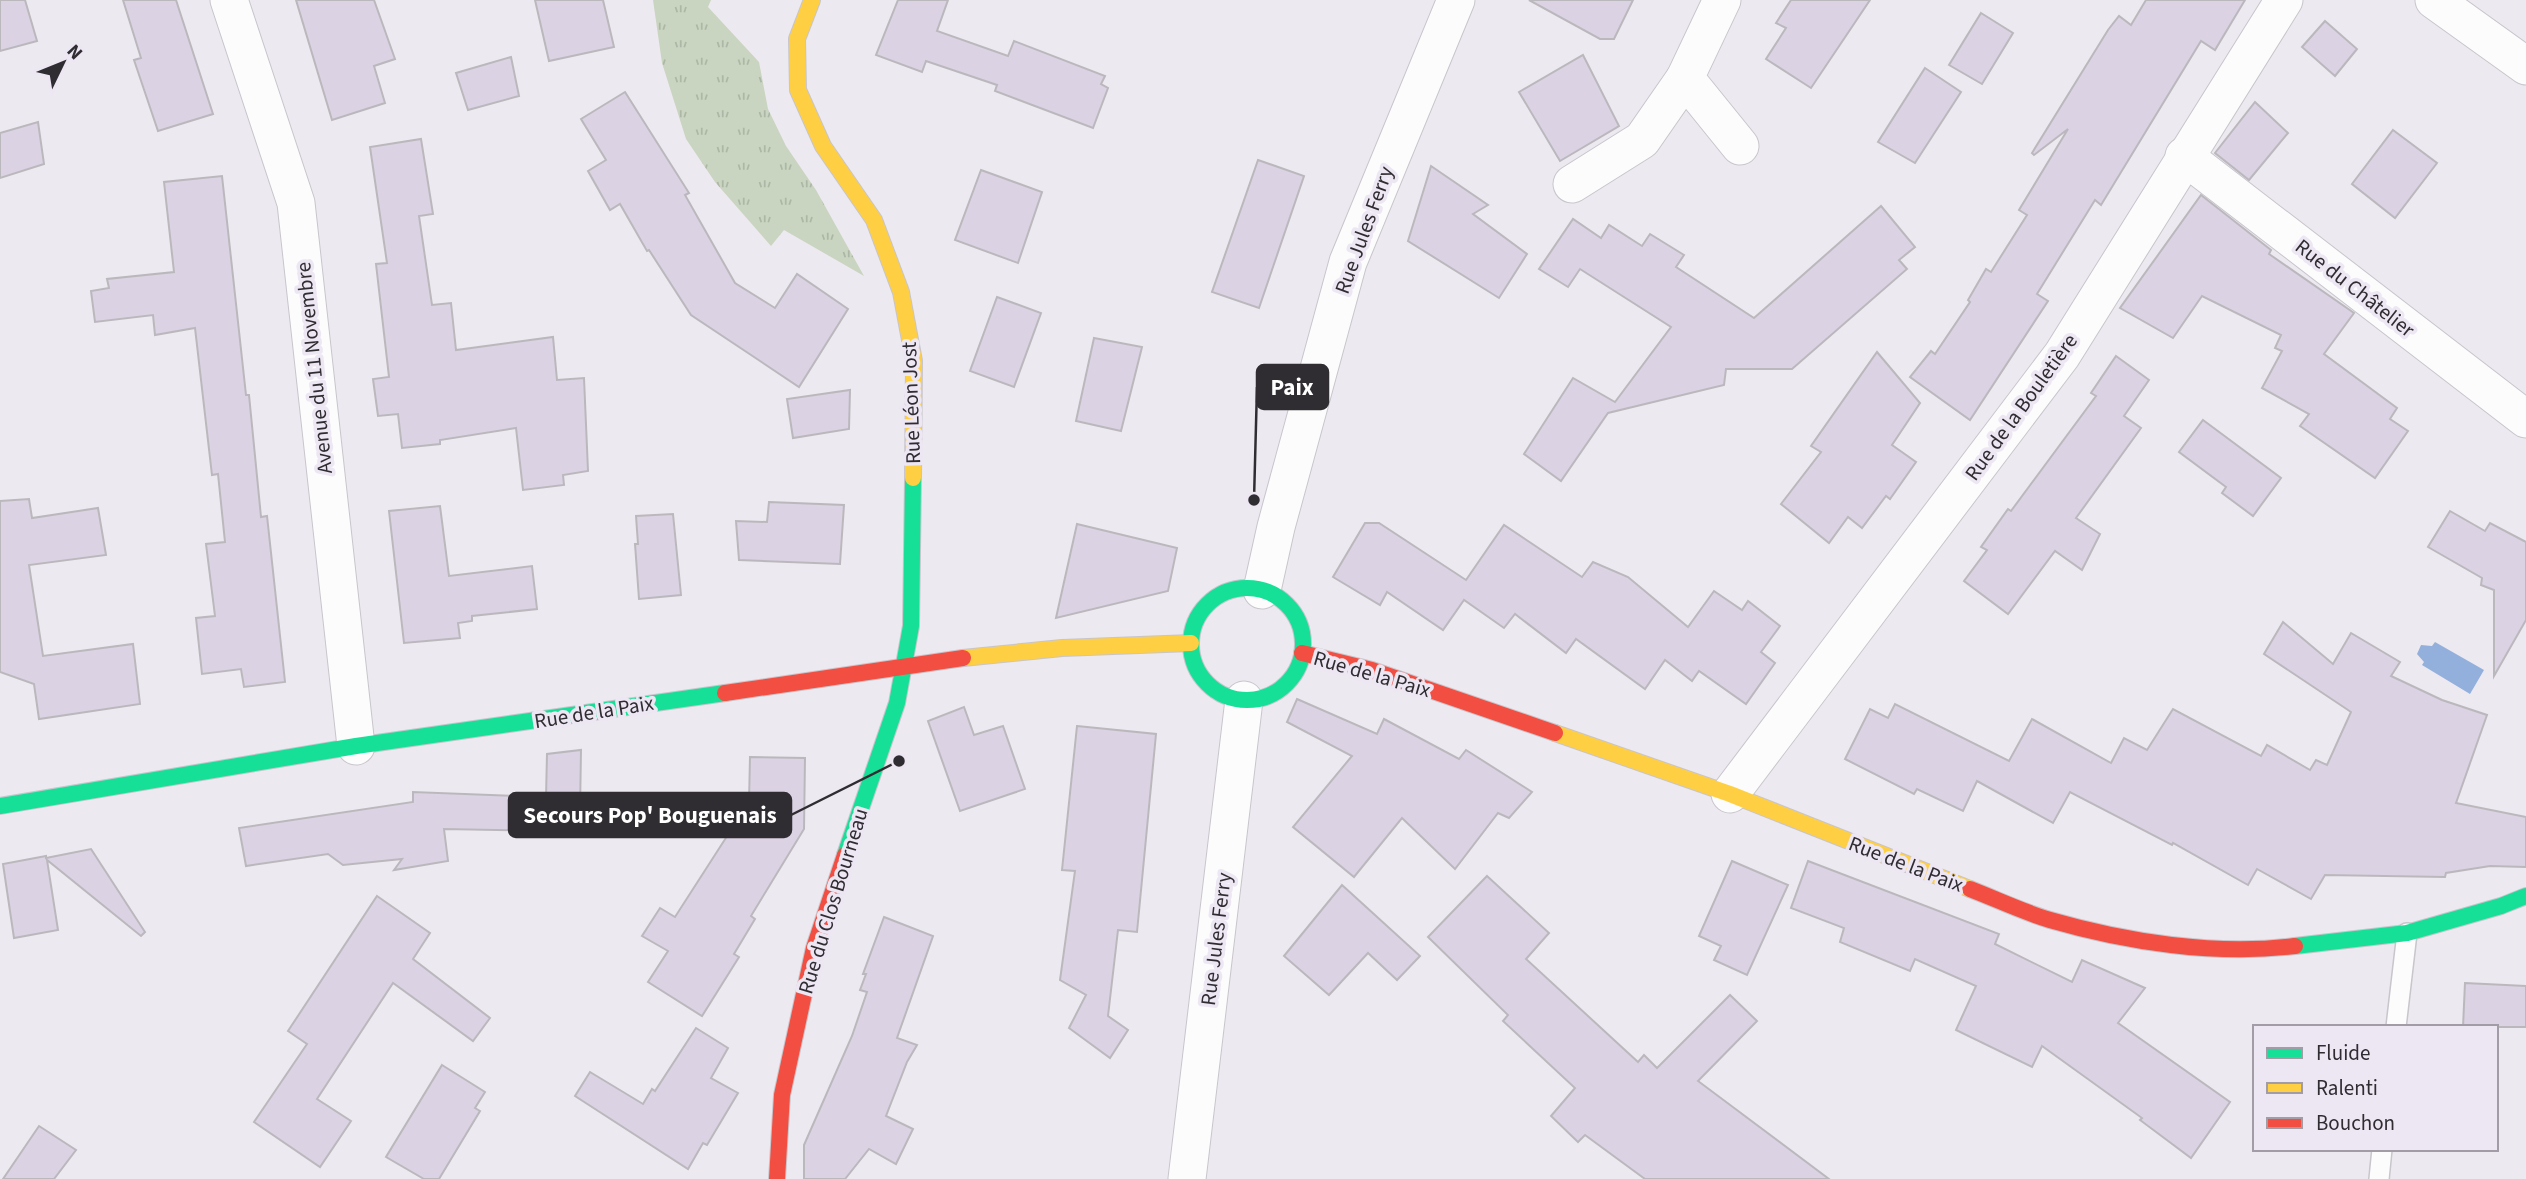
<svg xmlns="http://www.w3.org/2000/svg" width="2526" height="1179" font-family="'Source Sans 3',sans-serif">
	<defs>
		<pattern id="grass-tufts" width="24" height="20" patternUnits="userSpaceOnUse" patternTransform="scale(1.75)"><rect width="24" height="20" fill="#c9d5c0"/><path d="M3 7l-1-3M5 7V3M7 7l1-3M15 17l-1-3M17 17v-4M19 17l1-3" fill="none" stroke="#adb7a5"/></pattern>
	</defs>
	<rect width="100%" height="100%" fill="#ede9f0"/>
	<path fill="url(#grass-tufts)" d="M653 0H711L708 7 759 62 768 109 786 146 816 190 864 276 784 230 771 246 715 182 686 139 662 63Z"/>
	<path fill="#93b0dd" d="M2435 642 2484 670 2470 694 2422 665 2424 662 2417 654 2421 645 2432 646Z"/>
	<g fill="#dbd2e3" stroke="#bbb8bd" stroke-width="2">
		<path d="M0 0H25L37 41 0 51Z"/>
		<path d="M123 0H176L213 114 158 131 134 60 141 58Z"/>
		<path d="M296 0H374L395 59 374 66 385 103 332 120Z"/>
		<path d="M535 0H603L614 47 549 61Z"/>
		<path d="M898 0H948L937 31 1008 56 1014 41 1105 76 1101 84 1108 88 1093 128 995 91 997 85 926 61 922 72 876 55Z"/>
		<path d="M1529 0H1633L1614 39H1600Z"/>
		<path d="M1791 0H1870L1811 88 1766 59 1786 28 1776 23Z"/>
		<path d="M2146 0H2245L2215 50 2201 41 2101 205 2095 200 2037 294 2048 301 1970 420 1910 377 1931 351 1935 354 1970 302 1968 300 1986 269 1991 272 2027 215 2019 210 2068 129 2034 155 2032 153 2108 30 2119 16 2131 25Z"/>
		<path d="M1981 13 2013 33 1982 84 1949 65Z"/>
		<path d="M2325 21 2357 49 2335 76 2302 47Z"/>
		<path d="M1583 55 1619 126 1560 161 1519 92Z"/>
		<path d="M511 57 519 96 468 110 456 73Z"/>
		<path d="M1925 68 1961 92 1915 163 1878 142Z"/>
		<path d="M625 92 689 193 685 195 735 283 775 308 797 274 848 309 799 387 691 315 649 250 647 251 620 204 610 210 588 171 606 160 581 119Z"/>
		<path d="M2255 102 2288 133 2249 180 2215 153Z"/>
		<path d="M38 122 44 164 0 178V133Z"/>
		<path d="M2393 130 2437 163 2395 218 2352 184Z"/>
		<path d="M421 139 433 214 419 216 432 305 451 303 456 350 553 337 557 380 584 378 588 471 563 475 564 485 523 490 516 428 440 440V444L402 448 398 414 378 416 373 379 389 377 376 264 387 263 370 147Z"/>
		<path d="M1258 160 1304 176 1259 308 1212 292Z"/>
		<path d="M1431 166 1488 205 1473 214 1527 254 1499 298 1408 241Z"/>
		<path d="M981 170 1042 192 1018 263 955 240Z"/>
		<path d="M222 176 246 395H249L261 517 267 516 285 682 244 687 241 669 202 674 196 618 215 616 206 544 225 542 218 474 212 475 195 328 155 335 153 315 95 322 91 291 109 288 107 279 174 272 164 182Z"/>
		<path d="M2201 195 2271 250 2269 254 2354 313 2324 354 2397 408 2390 419 2408 431 2375 478 2300 426 2309 414 2262 388 2282 351 2275 348 2281 335 2202 296 2173 338 2120 308Z"/>
		<path d="M1881 206 1915 247 1899 260 1907 269 1792 369H1726L1724 385 1608 413 1561 481 1524 454 1573 378 1615 402 1671 327 1580 269 1568 287 1539 269 1573 219 1601 238 1609 225 1642 246 1650 234 1684 255 1676 267 1754 318Z"/>
		<path d="M997 297 1041 313 1014 387 970 371Z"/>
		<path d="M1094 338 1142 347 1121 431 1076 421Z"/>
		<path d="M1877 352 1920 403 1892 445 1916 462 1890 499 1886 496 1862 528 1848 517 1829 543 1781 504 1821 452 1811 446Z"/>
		<path d="M2116 356 2149 380 2124 416 2141 428 2076 518 2100 534 2082 570 2055 551 2008 614 1964 581 1987 550 1981 547 2008 509 2011 511 2096 396 2091 393Z"/>
		<path d="M850 390 849 429 793 438 787 399Z"/>
		<path d="M2203 420 2281 478 2253 516 2222 493 2226 487 2179 452Z"/>
		<path d="M29 499 32 518 98 508 106 555 29 565 43 656 133 644 140 704 39 719 34 684 0 672V501Z"/>
		<path d="M769 502 844 505 840 564 739 560 736 521 767 522Z"/>
		<path d="M440 506 449 576 532 566 537 609 472 616V621L458 623 460 638 404 643 389 511Z"/>
		<path d="M2450 511 2485 531 2490 523 2526 542V620L2494 676V590L2481 585 2482 578 2428 547Z"/>
		<path d="M673 514 681 595 639 599 635 544H638L636 516Z"/>
		<path d="M1365 523H1379L1466 580 1504 525 1582 577 1593 562 1628 577 1688 627 1714 591 1742 610 1748 601 1780 626 1761 652 1775 663 1746 704 1699 671 1692 681 1665 660 1645 689 1576 639 1566 653 1515 614 1504 628 1464 600 1443 630 1387 592 1380 605 1333 577Z"/>
		<path d="M1077 524 1177 548 1168 591 1056 618Z"/>
		<path d="M2283 622 2333 664 2351 633 2400 662 2391 676 2442 700 2487 715 2456 803 2526 817V867L2490 866 2446 873 2445 877 2325 875 2311 899 2257 869 2248 885 2173 843 2172 845 2070 792 2053 823 1977 781 1963 811 1917 789 1914 794 1845 759 1870 709 1888 718 1895 704 2009 761 2032 719 2111 763 2124 738 2147 750 2173 709 2261 756 2267 745 2310 770 2316 760 2327 765 2351 712 2264 654Z"/>
		<path d="M1297 699 1377 734 1384 719 1459 759 1466 750 1532 792 1509 818 1498 813 1455 869 1402 818 1354 877 1293 827 1352 756 1287 722Z"/>
		<path d="M964 707 974 735 1003 726 1025 789 960 811 928 721Z"/>
		<path d="M1077 726 1156 734 1137 932 1118 930 1108 1016 1128 1030 1110 1058 1069 1028 1086 995 1060 980 1075 871 1062 870Z"/>
		<path d="M581 750 580 812 558 811 557 831 444 829 448 861 394 870 402 859 343 865 328 854 246 866 239 828 413 802V792L546 797 547 754Z"/>
		<path d="M750 757 805 758 804 829 751 916 755 919 734 954 739 957 702 1016 648 982 668 951 642 936 660 908 675 917 749 802Z"/>
		<path d="M91 849 145 932 141 936 47 860 58 930 14 938 3 864 46 856V858Z"/>
		<path d="M1732 861 1788 885 1747 975 1714 960 1721 946 1699 936Z"/>
		<path d="M1808 861 1999 934 1995 944 2072 982 2082 960 2145 988 2118 1023 2230 1102 2191 1158 2140 1120 2142 1118 2042 1046 2032 1067 1956 1030 1976 986 1915 959 1910 971 1840 942 1844 928 1791 908Z"/>
		<path d="M1487 876 1549 933 1526 959 1638 1062 1644 1055 1657 1068 1730 995 1757 1021 1698 1081 1829 1179H1645L1585 1135 1578 1142 1551 1116 1575 1088 1503 1021 1508 1015 1428 937Z"/>
		<path d="M1342 885 1420 956 1397 980 1368 953 1329 995 1284 956Z"/>
		<path d="M377 896 430 933 413 959 490 1018 473 1041 393 983 317 1099 351 1121 320 1167 254 1122 307 1044 288 1031Z"/>
		<path d="M884 917 933 936 897 1038 917 1045 907 1062 886 1116 913 1129 896 1164 869 1149 845 1179H804V1145L852 1036 867 992 860 990 866 974H863Z"/>
		<path d="M2465 983 2526 986V1027H2463Z"/>
		<path d="M696 1028 728 1048 711 1078 738 1093 707 1145 703 1143 688 1169 575 1096 590 1072 643 1104 652 1089 655 1091Z"/>
		<path d="M442 1065 485 1092 475 1108 480 1111 439 1179H424L386 1157Z"/>
		<path d="M39 1126 76 1150 54 1179H3Z"/>
	</g>
	<g fill="none" stroke-linecap="round" stroke-linejoin="round">
		<defs>
			<g id="lane">
				<path d="M2396 1027 2407 933"/>
				<path d="M2379 1179 2382 1149"/>
			</g>
			<g id="street">
				<path d="M229 0 296 203 356 746"/>
				<path d="M1722 0 1685 78 1740 146"/>
				<path d="M2434 0 2526 66"/>
				<path d="M2184 156 2526 419"/>
				<path d="M1572 184 1642 140 1685 78"/>
				<path d="M1262 590 1276 527 1348 262 1456 0"/>
				<path d="M1730 794 2062 355 2284 0"/>
				<path d="M1187 1179 1244 700"/>
			</g>
			<g id="fast">
				<circle cx="1247" cy="644" r="56"/>
				<path d="M0 806 356 746 725 693"/>
				<path d="M845 855 897 703 911 626 913 478"/>
				<path d="M2295 946 2407 933 2501 906 2526 896"/>
			</g>
			<g id="slow">
				<path d="M812 0 797 39 798 90 823 146 874 220 901 292 914 361 913 478"/>
				<path d="M963 658 1062 648 1191 643"/>
				<path d="M1555 733 1730 794 1970 889"/>
			</g>
			<g id="jam">
				<path d="M1302 653 1372 670 1555 733"/>
				<path d="M725 693 963 658"/>
				<path d="M1970 889C1996 899 2023 912 2050 920 2126 942 2216 956 2295 946"/>
				<path d="M777 1179 782 1095 814 948 845 855"/>
			</g>
		</defs>
		<use href="#lane" stroke="#c8c5cb" stroke-width="22"/>
		<use href="#street" stroke="#c8c5cb" stroke-width="39"/>
		<use href="#fast" stroke="#c8c5cb" stroke-width="18"/>
		<use href="#slow" stroke="#c8c5cb" stroke-width="18"/>
		<use href="#jam" stroke="#c8c5cb" stroke-width="18"/>
		<use href="#lane" stroke="#fcfcfd" stroke-width="19"/>
		<use href="#street" stroke="#fcfcfd" stroke-width="37"/>
		<use href="#fast" stroke="#16e098" stroke-width="16"/>
		<use href="#slow" stroke="#ffcf43" stroke-width="16"/>
		<use href="#jam" stroke="#f24e42" stroke-width="16"/>
	</g>
	<g text-anchor="middle" stroke-width="7" stroke-linejoin="round" paint-order="stroke">
		<g font-size="21" fill="#302d32" stroke="#ede6f3">
			<text transform="translate(1364 230) rotate(-70)" y="7">Rue Jules Ferry</text>
			<text transform="translate(2355 288) rotate(38)" y="7">Rue du Châtelier</text>
			<text transform="translate(314 368) rotate(-96)" y="7">Avenue du 11 Novembre</text>
			<text transform="translate(911 403) rotate(-92)" y="7">Rue Léon Jost</text>
			<text transform="translate(2021 407) rotate(-54)" y="7">Rue de la Bouletière</text>
			<text transform="translate(1372 674) rotate(16)" y="7">Rue de la Paix</text>
			<text transform="translate(594 712) rotate(-9)" y="7">Rue de la Paix</text>
			<text transform="translate(1906 864) rotate(21)" y="7">Rue de la Paix</text>
			<text transform="translate(833 901) rotate(-73)" y="7">Rue du Clos Bourneau</text>
			<text transform="translate(1216 939) rotate(-83)" y="7">Rue Jules Ferry</text>
		</g>
	</g>
	<path fill="none" stroke="#302d32" stroke-width="2.5" d="M1254 500L1257 387M899 761L791 815"/>
	<g fill="#302d32" stroke="#ede6f3" stroke-width="2.5">
		<circle cx="1254" cy="500" r="7"/>
		<circle cx="899" cy="761" r="7"/>
	</g>
	<g fill="#302d32" stroke="#302d32" stroke-width="2.5">
		<rect x="1257" y="365" width="71" height="44" rx="7"/>
		<rect x="509" y="793" width="282" height="44" rx="7"/>
	</g>
	<g font-size="23" text-anchor="middle" font-weight="bold" fill="#fff">
		<text x="1292" y="395">Paix</text>
		<text x="650" y="823">Secours Pop' Bouguenais</text>
	</g>
	<rect x="2253" y="1025" width="245" height="126" fill="#ede6f3" stroke="#a19ca6" stroke-width="2"/>
	<rect x="2267" y="1048" width="35" height="10" fill="#16e098" stroke="#a19ca6" stroke-width="2"/>
	<text x="2316" y="1060" font-size="21" fill="#302d32">Fluide</text>
	<rect x="2267" y="1083" width="35" height="10" fill="#ffcf43" stroke="#a19ca6" stroke-width="2"/>
	<text x="2316" y="1095" font-size="21" fill="#302d32">Ralenti</text>
	<rect x="2267" y="1118" width="35" height="10" fill="#f24e42" stroke="#a19ca6" stroke-width="2"/>
	<text x="2316" y="1130" font-size="21" fill="#302d32">Bouchon</text>
	<g transform="translate(63 63) rotate(47)" stroke="#ede6f3" stroke-width="5" paint-order="stroke">
	<path d="M0-5L12 26L0 18L-12 26Z" fill="#302d32"/>
	<text y="-10" font-size="19" font-weight="bold" text-anchor="middle" fill="#302d32">N</text>
	</g>
</svg>
